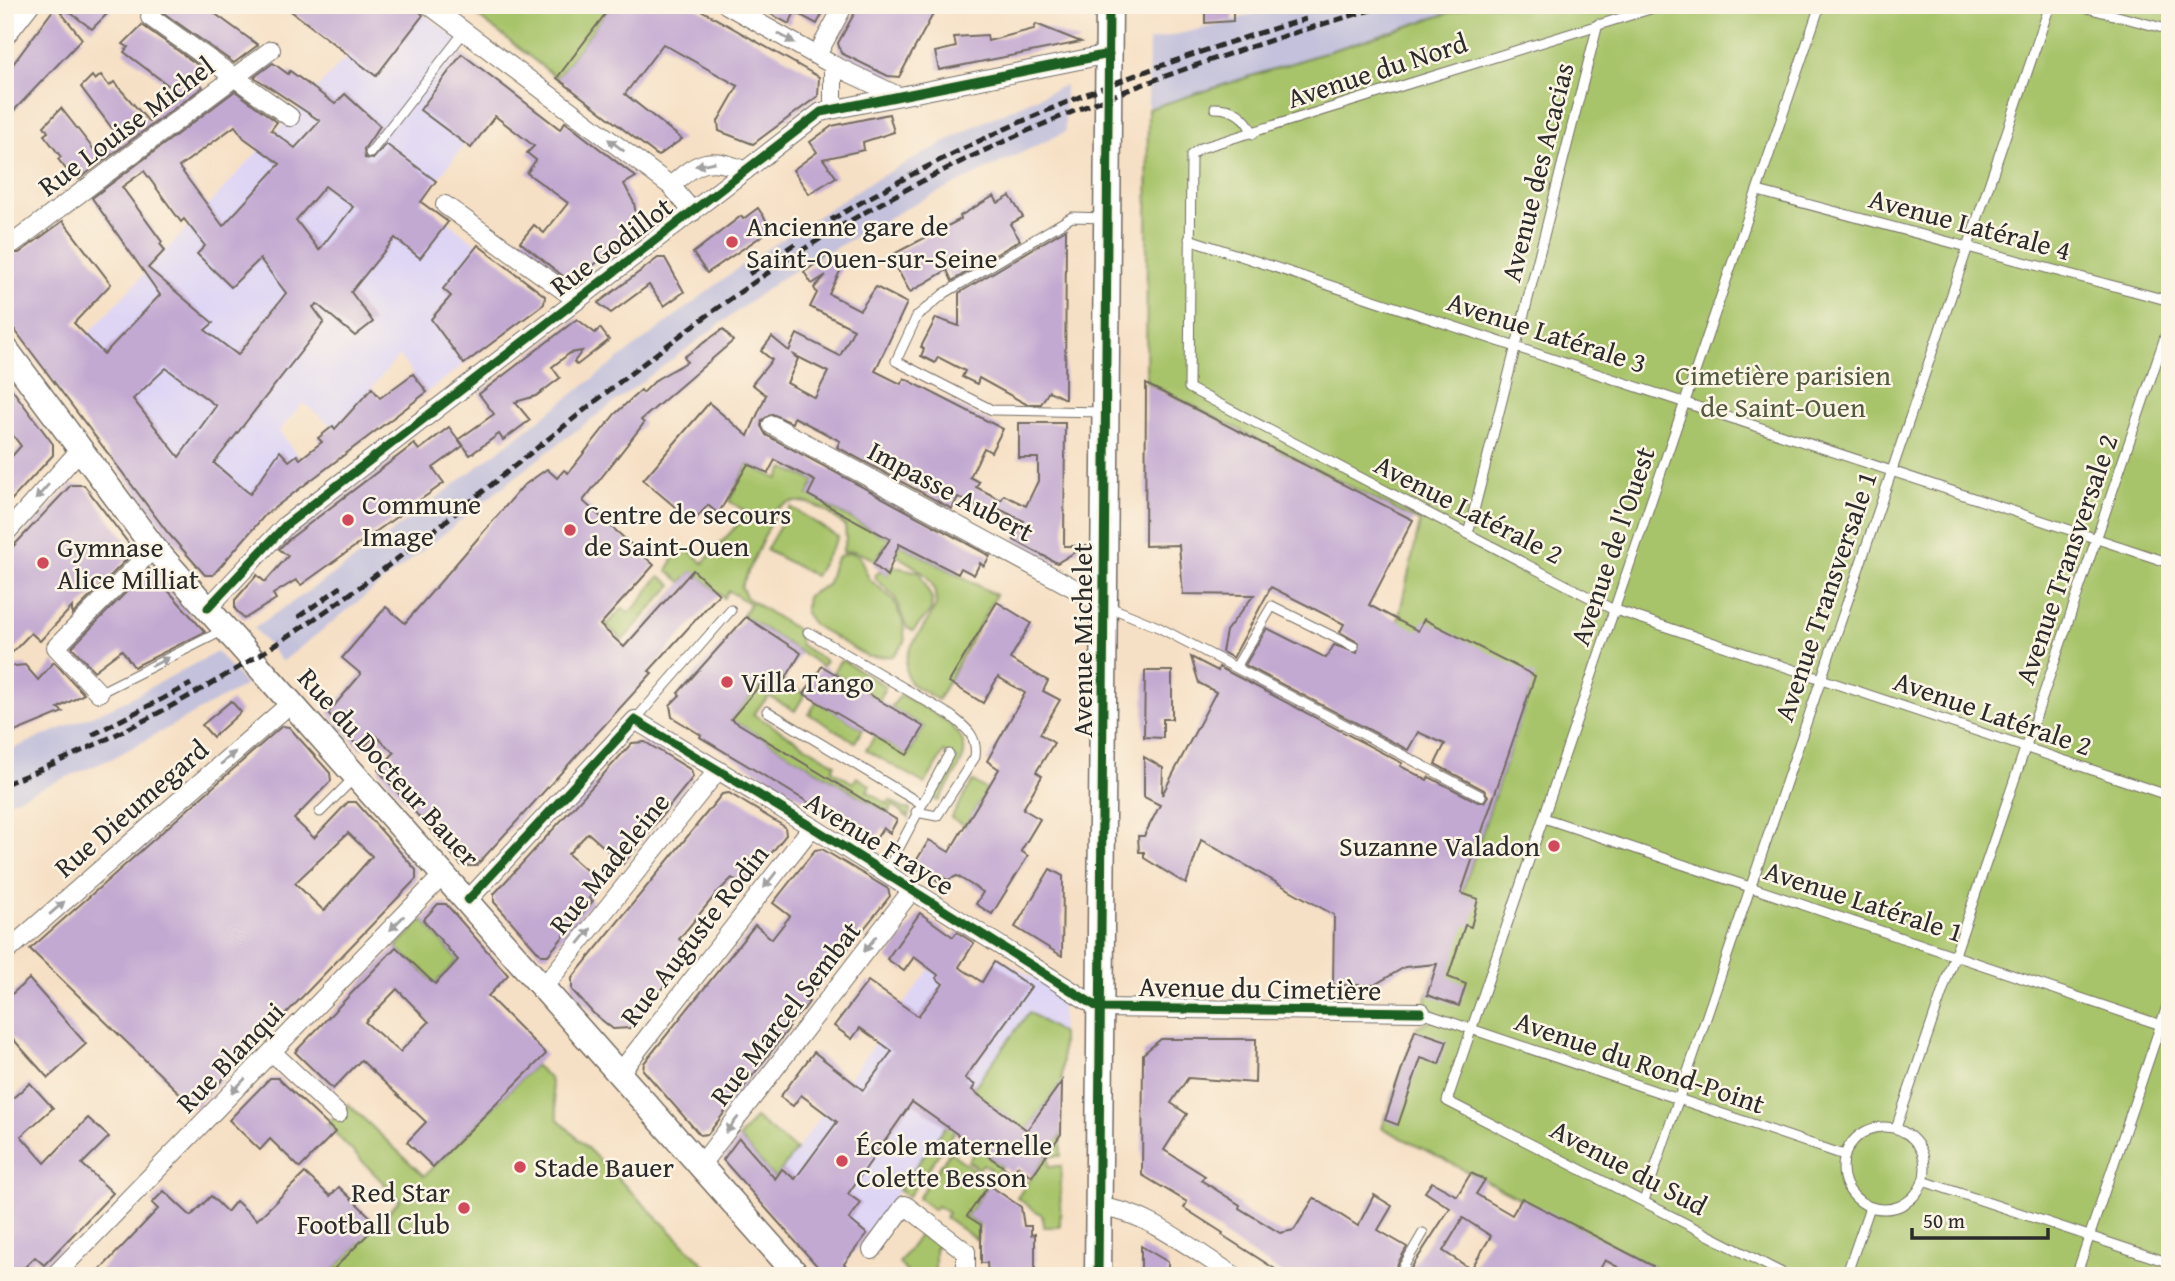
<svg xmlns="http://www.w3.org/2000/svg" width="2175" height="1281" font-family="'Gentium Book Plus',serif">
	<rect width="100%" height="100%" fill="#fcf5e5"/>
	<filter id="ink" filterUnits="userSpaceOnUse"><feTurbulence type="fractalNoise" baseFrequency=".0143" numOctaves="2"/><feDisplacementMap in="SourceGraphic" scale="14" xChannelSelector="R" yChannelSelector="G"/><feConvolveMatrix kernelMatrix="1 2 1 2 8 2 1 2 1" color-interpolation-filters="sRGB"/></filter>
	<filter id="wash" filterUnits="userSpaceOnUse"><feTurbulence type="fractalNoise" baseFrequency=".00686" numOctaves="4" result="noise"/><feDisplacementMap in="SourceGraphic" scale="28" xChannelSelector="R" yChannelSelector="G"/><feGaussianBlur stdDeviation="1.57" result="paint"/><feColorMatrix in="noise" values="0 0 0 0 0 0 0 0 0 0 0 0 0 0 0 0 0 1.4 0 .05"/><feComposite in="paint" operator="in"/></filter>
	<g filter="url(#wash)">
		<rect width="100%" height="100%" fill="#f6e0c5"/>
		<g fill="#ded5f5">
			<path d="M424 14 467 47 420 109 465 144 421 201 478 245 443 289 451 296 431 319 464 364 427 392 399 356 336 429 303 403 279 431 297 455 289 461 307 484 265 515 222 471 168 534 49 376 348 55 376 76Z"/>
			<path d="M940 955 982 982 998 956 1055 992 1062 1002V1034L1029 1013 836 1276 759 1200Z"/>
		</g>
		<g fill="#c3c1db">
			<path d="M1280 5H1474L1148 109 1149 41 1226 23Z"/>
			<path d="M1065 85V132L914 204 782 278 542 456 282 662 254 628 363 554 741 266 867 184 981 123Z"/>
			<path d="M217 652 246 685 113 758 5 803V752L113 707Z"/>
		</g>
		<g fill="#a8c46b" stroke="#6a784b" stroke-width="2">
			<path d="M476 5H612L557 78 479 17Z"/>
			<path d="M1474 5H2170V1276H1671L1382 1128 1417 1026 1432 1021 1435 1012 1423 1008 1529 693 1397 625 1420 522 1146 382 1148 109Z"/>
			<path d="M748 464 778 479 784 468 815 481 808 495 832 497 827 506 996 595 938 700 910 683C895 651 925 633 936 605 936 573 917 570 895 554L898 547 886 544 876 560 854 551 842 552 846 539 845 526C828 510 798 491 777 509L741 587 747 598 797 630 801 645 826 661 822 666 743 615 750 604 729 591 724 598 693 571 681 582 667 570 674 558 687 549 703 563 748 513 729 501Z"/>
			<path d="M791 507 838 537 815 576 766 550Z"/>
			<path d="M853 553 860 557 869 579 893 599 903 622 905 642 893 656 868 657 814 625 805 613 807 596 827 585C834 569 830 553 853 553Z"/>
			<path d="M891 566 919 572 932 599 931 611 913 631 907 628 895 597 876 579 875 575 881 571 887 575Z"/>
			<path d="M660 576 672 585 623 640 606 625 623 608 628 613C642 605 647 587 660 576Z"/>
			<path d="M840 661H844L885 686 880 701 833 672Z"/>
			<path d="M770 673 805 694 795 711 769 696 753 714 835 764 832 770 853 783 857 777 870 785 867 791 888 804 890 800 904 809H910L909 818 893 805 888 813 730 719Z"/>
			<path d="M901 695C921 707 973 727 963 758 958 773 946 788 938 801L930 797 956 759 944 752 925 784 866 750 875 736 908 755 924 727 891 707Z"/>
			<path d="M817 701 863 729 855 742 809 714Z"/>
			<path d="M973 781 987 790 965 826 951 818Z"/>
			<path d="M423 920 458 960 435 984 396 947Z"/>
			<path d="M1029 1012 1062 1034V1081L1020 1140 1011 1119 972 1090Z"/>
			<path d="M535 1065 550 1079 558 1119 716 1276H327L400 1200 327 1125 348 1104 424 1176Z"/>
			<path d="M954 1115 962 1121 908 1197 898 1190Z"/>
			<path d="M755 1118 796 1150 775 1179 739 1138Z"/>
			<path d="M1061 1134V1156H1049V1166H1061L1060 1227H1044L1042 1215 1017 1198Z"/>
			<path d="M978 1148 1002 1166 967 1216 979 1224 977 1240 945 1217 948 1213 937 1206 934 1210 918 1198 950 1152 984 1177 990 1169 983 1164 979 1169 968 1161Z"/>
			<path d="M923 1230 939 1242 935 1248V1276H910L899 1263Z"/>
		</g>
		<g id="blocks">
			<g fill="#c2a9d1" fill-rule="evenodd">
				<path d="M60 5H116L92 29Z"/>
				<path d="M162 5H203L258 45 234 63 158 9Z"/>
				<path d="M283 5H413L423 15 376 76Z"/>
				<path d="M612 5H692L819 77 818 96 753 144 719 131 718 121 738 86 663 44 625 94 682 139 658 156 557 78Z"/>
				<path d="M754 5H827L817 24 795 12 789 24Z"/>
				<path d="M859 5H938L899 77 888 76 841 53 838 43Z"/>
				<path d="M1205 5H1233V21L1205 23Z"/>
				<path d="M56 6 82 39 5 120V75Z"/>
				<path d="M1036 24 1081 42 939 70 935 52 956 47 954 37 987 35 988 41 1034 29Z"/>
				<path d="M142 25 202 68 198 73 204 78 200 83 203 87 79 179 72 170 69 173 58 159 61 157 44 135 48 132 44 126 61 108 98 155 120 139 81 87 92 76 95 80 101 75 109 86 114 82 149 122 173 89 124 52 128 47 123 44Z"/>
				<path d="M462 54 560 129 565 122 636 177 624 184 634 203 639 231 575 279 568 280 520 242 534 225 544 233 568 203 527 173 536 160 527 153 534 146 495 116 471 148 420 110Z"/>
				<path d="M273 63 288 74 290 71 335 104 345 94 380 126 364 149 365 158 373 159 386 144 436 181 421 202 448 222 420 258 395 238 351 292 373 322 355 336 317 304 313 307 324 322 214 463 250 494 280 451 289 461 297 455 300 459 322 442 318 438 333 426 335 429 372 388 380 398 413 374 427 392 265 515 213 575H205L168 533 5 317V253H19L63 221 111 284 74 323 104 354 160 295 92 198 235 91 277 122 271 130 295 148 320 121 254 77ZM235 126 244 138 280 164 223 226 179 167ZM144 171 181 222 184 219 205 246 197 254 231 287 260 259 286 293 238 355 205 330 213 323 148 268 165 250 160 244 162 242 122 187ZM325 186 353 207 319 250 296 220ZM166 368 216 406 179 457 133 399Z"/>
				<path d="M889 114 894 132 863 142 864 150 823 159 836 177 809 194 793 170 817 152 810 142 832 126Z"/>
				<path d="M994 196 998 203 1010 196 1023 217 1010 224 1020 240 952 281 947 270 910 292 890 256 961 219 960 216Z"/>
				<path d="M758 208 772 229 707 273 693 253 741 216 743 219Z"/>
				<path d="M1066 229 1065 399 1049 391 1041 404H1026L979 378 977 384 962 377 965 371 938 357 935 363 921 356 924 349 921 347 936 318 959 326V293Z"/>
				<path d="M478 245 545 296 544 304 464 364 431 319 451 296 443 289Z"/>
				<path d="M827 256 836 263 842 257 846 259 829 294 860 310 876 287 907 303 875 371 901 384 904 378 1003 429 991 452 984 448 970 477 979 482 976 487 1001 500 1004 495 1026 506 1038 481V458H1019V423H1065L1064 546H1085L1057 563 1014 540 1024 521 997 508 994 514 958 497 952 509 837 447 840 441 794 417 792 423 772 414 762 420 761 426 766 435 990 556 984 566 980 563 974 575 961 568 958 574 899 544 887 576 873 564 890 539 808 495 815 481 775 460 768 473 748 464 718 514 708 505 693 522 643 480 709 403 748 436 766 395 752 384 772 360 761 351 772 337 789 351 797 334 840 356 854 329 810 307 817 293 814 288 826 275 812 284 804 272ZM792 354 828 372 815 398 787 383 798 359Z"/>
				<path d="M658 258H665L684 292 664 306 649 285 611 313 598 303Z"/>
				<path d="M577 319 595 333 600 328 609 340 577 365 574 362 582 351 570 353 552 367 560 378 536 396 515 402 530 420 503 440 499 434 470 455 459 439 494 414 479 394Z"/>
				<path d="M723 329 733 341 641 420 644 423 583 501 654 565 600 625 624 647 693 570 719 594 649 671 652 673 476 866H462L378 770 394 753 375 735 361 750 328 713 361 674 342 658 386 607 405 623 523 486 547 469 557 478 564 470 568 473 615 414 641 390 643 393 657 379 687 362 684 357Z"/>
				<path d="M5 380 53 444V455L5 507V464L21 446 5 425Z"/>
				<path d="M1146 384 1413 520 1369 605 1418 631 1424 619 1535 676 1461 893 1478 899 1471 927 1465 925 1448 977 1466 984 1459 1006 1427 995 1437 964 1405 967 1374 985H1333L1334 915 1201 840 1186 884 1144 858V852H1139L1138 836H1144L1160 805 1144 797V757L1163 768 1162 795 1216 692 1199 683 1191 657 1218 671 1219 667 1402 763 1400 766 1427 780 1429 777 1478 802H1484L1488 796 1484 790 1435 764 1445 744 1418 732 1408 750 1245 665 1267 628 1326 658 1334 645 1357 653 1359 643 1340 632 1344 624 1271 587 1233 658 1222 652 1226 631 1254 595 1183 594 1179 545 1145 546Z"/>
				<path d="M449 427 463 446 433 468 444 483 301 585 296 580 273 594 276 599 244 619 235 609V600L257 575 265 582 288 556 279 549 288 540 414 444 419 450Z"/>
				<path d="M71 485H84L132 548 131 555 72 615V607L40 641 31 633 5 660V555Z"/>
				<path d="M149 569 205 632 134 667 122 650 94 671 72 647Z"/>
				<path d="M997 602 1031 623 1010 659 1048 681 1043 691 1060 700 1040 734 1054 743 1036 772 1042 776 1023 809 1040 819 1021 851 1028 856 992 914 976 904 983 892 965 881 957 876 948 880 941 876 938 881 913 866 929 840 949 852 999 769 987 761 1025 693 998 677 983 703 949 682Z"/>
				<path d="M746 617 801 653 784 681 770 673 731 719 897 820 890 833 883 828 874 842 700 737 701 735 672 717 670 705 680 695 678 693Z"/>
				<path d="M54 662 84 694 58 708 63 712 5 736V667L25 665 38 680Z"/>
				<path d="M822 666 924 727 907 755 804 694Z"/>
				<path d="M1145 671H1172V719H1163V738L1144 737Z"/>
				<path d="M231 701 241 712 213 737 202 725Z"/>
				<path d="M282 726 289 727 330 773 331 781 294 819 314 838 348 802H356L416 870V879L195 1108 30 949ZM348 833 372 856 324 911 295 883Z"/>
				<path d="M645 742 691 770 693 777 623 864 588 833 568 854 602 884 589 898 593 901 548 955H541L494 902V894L632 743Z"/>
				<path d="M729 793 785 827 786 835 744 887 732 878 716 894 679 939 693 950 630 1028 613 1029 593 1013 572 990V978L722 794Z"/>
				<path d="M822 849 888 889 890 896 806 1001 809 1002 803 1010 786 1027 789 1028 708 1134 700 1135 643 1070 644 1063 755 925 772 939 790 916 773 903 815 850Z"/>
				<path d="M1050 869 1063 876 1062 956 1015 927Z"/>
				<path d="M438 904H446L508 975 488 996 546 1054 433 1167 407 1142 426 1122 361 1060 333 1089 295 1052 396 947 435 984 447 972 458 960 423 920ZM397 989 429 1022 400 1052 365 1022Z"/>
				<path d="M920 913 953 937 957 932 974 943 959 967 982 982 994 962 1031 987 965 1078 975 1085 972 1090 1027 1130 1062 1081 1061 1134 1032 1176 1018 1166 1012 1173 912 1102 848 1194 861 1203 849 1219 867 1234 844 1264 855 1276H826L723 1160 739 1138 775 1179 782 1169 795 1179 837 1122 801 1095 793 1106 780 1097 814 1052 863 1090 892 1051 860 1028 852 1039 834 1026 868 981 918 1016 943 984 936 978 938 975 914 957 904 971 887 959Z"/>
				<path d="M29 979 86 1044 48 1078 5 1030V1000Z"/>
				<path d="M1415 1030 1447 1041 1439 1064 1421 1058 1398 1125 1385 1120Z"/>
				<path d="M1161 1039H1256L1255 1083 1188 1078 1171 1103 1187 1114 1164 1150 1205 1176 1201 1180 1240 1205 1239 1208 1280 1233 1294 1230 1314 1198 1358 1226 1374 1195 1392 1206 1378 1230 1407 1247 1391 1276H1286L1222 1235 1223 1233 1184 1208 1187 1202 1142 1175 1143 1054Z"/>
				<path d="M270 1078H278L335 1132 300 1168 270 1139 260 1150 229 1120Z"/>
				<path d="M30 1083 53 1108 21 1136 45 1163 88 1118 109 1137 82 1164 113 1193 44 1265 35 1257 21 1271 5 1276V1105Z"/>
				<path d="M305 1173 330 1196 339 1187 378 1224 327 1276H94L158 1209 152 1203 164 1191 191 1216 211 1196 227 1212 236 1201 257 1220Z"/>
				<path d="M1471 1173 1485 1180 1476 1194 1512 1215 1522 1198 1653 1266 1648 1276H1634L1605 1260 1596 1276H1406L1450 1208 1425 1192 1432 1182 1457 1196ZM1463 1218 1491 1236 1471 1269 1443 1251Z"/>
				<path d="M989 1185 1021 1207 1024 1226H1031V1235L1035 1234V1276H988L987 1263H981V1225L967 1216Z"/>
				<path d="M1141 1246 1168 1262V1276H1141Z"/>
			</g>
		</g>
	</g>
	<g filter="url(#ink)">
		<use href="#blocks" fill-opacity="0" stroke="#726a61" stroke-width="2"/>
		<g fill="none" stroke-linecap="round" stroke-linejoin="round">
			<defs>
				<g id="lane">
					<path d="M1663 5 1201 148 1191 155 1189 388 1610 608 2170 796"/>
					<path d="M2076 5 2170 30"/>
					<path d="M1215 108C1233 108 1246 116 1253 134"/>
					<path d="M370 153 464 32"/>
					<path d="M1758 191 2170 301"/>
					<path d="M1189 239 2170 563"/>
					<path d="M1104 412 992 410 896 361 917 316 945 293 1072 217 1105 218"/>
					<path d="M1468 534 1598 24"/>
					<path d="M1107 606 1158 627 1481 796"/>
					<path d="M808 632 950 715C965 727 978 735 975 757L937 816 916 812"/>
					<path d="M1236 667 1272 606 1354 647"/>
					<path d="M99 693 222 631"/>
					<path d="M767 711 921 804"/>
					<path d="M635 720 731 610"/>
					<path d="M320 812 355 777"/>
					<path d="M1544 818 2170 1028"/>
					<path d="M885 874 949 754"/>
					<path d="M1421 1012 1844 1155"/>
					<circle cx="1884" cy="1168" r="41"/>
					<path d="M1896 1128 2170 322"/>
					<path d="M1923 1181 2170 1263"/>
					<path d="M1644 1201 2050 5"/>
					<path d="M1398 1276 1423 1233"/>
					<path d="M1788 1276 1447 1101 1820 5"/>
					<path d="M1846 1276 1870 1207"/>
					<path d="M2076 1276 2170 997"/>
				</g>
				<g id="street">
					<path d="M429 5 671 186 693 212"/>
					<path d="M727 5 833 65 896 95"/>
					<path d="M150 17 290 117"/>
					<path d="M5 37 30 5"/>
					<path d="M817 55 844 5"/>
					<path d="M833 108V65"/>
					<path d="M671 186C697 161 711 155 745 171"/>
					<path d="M445 205 577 300"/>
					<path d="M12 244 271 50"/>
					<path d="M772 425 1105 605"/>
					<path d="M5 534 79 451"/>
					<path d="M208 608 286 525 821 112 1109 54"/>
					<path d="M99 693 56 647 154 548"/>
					<path d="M468 900 635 720 812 827 1099 1008 1421 1012"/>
					<path d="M5 953 291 703"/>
					<path d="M542 989 718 770"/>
					<path d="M272 1052 338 1114"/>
					<path d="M618 1075 812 827"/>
					<path d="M699 1167 912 890"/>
					<path d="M1099 1208C1143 1208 1197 1253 1235 1276"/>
					<path d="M872 1250 905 1205 966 1252V1276"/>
					<path d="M54 1276 444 874"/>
				</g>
				<path id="secondary" d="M5 348 154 548 798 1276"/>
				<path id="primary" d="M1098 1276 1109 5"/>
			</defs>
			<use href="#lane" stroke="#726a61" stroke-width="11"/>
			<use href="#street" stroke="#726a61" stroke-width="20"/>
			<use href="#secondary" stroke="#726a61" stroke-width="27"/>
			<use href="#primary" stroke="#726a61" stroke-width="29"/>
			<use href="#lane" stroke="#fff" stroke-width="9"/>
			<use href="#street" stroke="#fff" stroke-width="18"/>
			<use href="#secondary" stroke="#fff" stroke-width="24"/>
			<use href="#primary" stroke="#fff" stroke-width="26"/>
			<g stroke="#2b2b2b" stroke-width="5" stroke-dasharray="10 5" stroke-linecap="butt">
				<path d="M831 220C980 131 1140 67 1306 19"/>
				<path d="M749 274 796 243"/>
				<path d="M298 617 341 587"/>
				<path d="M92 735 191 684"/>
				<path d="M5 784C135 732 257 663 369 580 515 471 651 347 804 249 983 135 1185 63 1388 5"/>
			</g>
			<defs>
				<g id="cycleway">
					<path d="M208 608 286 525 821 112 1109 54"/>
					<path d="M468 900 635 720 812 827 1099 1008 1421 1012"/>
					<path d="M1098 1276 1109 5"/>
				</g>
			</defs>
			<use href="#cycleway" stroke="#fcf5e5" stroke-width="13"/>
			<use href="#cycleway" stroke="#1b5e20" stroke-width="9"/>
		</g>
		<defs><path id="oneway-solid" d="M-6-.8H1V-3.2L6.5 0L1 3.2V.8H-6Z" transform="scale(1.75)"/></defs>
		<g fill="#a0a0a0">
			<use href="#oneway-solid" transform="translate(786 38) rotate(29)"/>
			<use href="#oneway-solid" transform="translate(616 145) rotate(-143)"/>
			<use href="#oneway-solid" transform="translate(705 164) rotate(169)"/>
			<use href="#oneway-solid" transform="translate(42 492) rotate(131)"/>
			<use href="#oneway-solid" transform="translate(160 662) rotate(-27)"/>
			<use href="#oneway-solid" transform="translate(228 758) rotate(-41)"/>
			<use href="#oneway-solid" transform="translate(770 880) rotate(128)"/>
			<use href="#oneway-solid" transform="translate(57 908) rotate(-41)"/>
			<use href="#oneway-solid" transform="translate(397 923) rotate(134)"/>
			<use href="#oneway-solid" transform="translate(585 936) rotate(-51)"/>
			<use href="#oneway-solid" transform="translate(870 944) rotate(128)"/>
			<use href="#oneway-solid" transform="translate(238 1086) rotate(134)"/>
			<use href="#oneway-solid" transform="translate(732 1125) rotate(128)"/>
		</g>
	</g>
	<g fill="#d1495b" stroke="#fcf5e5" stroke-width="2.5">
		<circle cx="732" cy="242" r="7"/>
		<circle cx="348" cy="520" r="7"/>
		<circle cx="570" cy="530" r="7"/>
		<circle cx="43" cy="563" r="7"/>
		<circle cx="727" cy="682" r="7"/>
		<circle cx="1554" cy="846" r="7"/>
		<circle cx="842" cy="1161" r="7"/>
		<circle cx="520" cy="1167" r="7"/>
		<circle cx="464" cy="1208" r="7"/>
	</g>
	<g text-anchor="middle" stroke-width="5" stroke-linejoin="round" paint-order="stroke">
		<g font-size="28" fill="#2b2b2b" stroke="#fcf5e5">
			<text transform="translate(1377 70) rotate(-18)" y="10">Avenue du Nord</text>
			<text transform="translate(126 126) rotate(-37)" y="10">Rue Louise Michel</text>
			<text transform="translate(1537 172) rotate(-76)" y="10">Avenue des Acacias</text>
			<text transform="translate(1970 224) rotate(15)" y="10">Avenue Latérale 4</text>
			<text transform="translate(611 246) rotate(-37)" y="10">Rue Godillot</text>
			<text transform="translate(1547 332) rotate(18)" y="10">Avenue Latérale 3</text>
			<text transform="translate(951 491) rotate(28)" y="10">Impasse Aubert</text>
			<text transform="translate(1469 509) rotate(27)" y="10">Avenue Latérale 2</text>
			<text transform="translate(1612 546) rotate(-71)" y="10">Avenue de l'Ouest</text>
			<text transform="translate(2066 559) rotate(-71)" y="10">Avenue Transversale 2</text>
			<text transform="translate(1825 596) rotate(-71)" y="10">Avenue Transversale 1</text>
			<text transform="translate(1082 640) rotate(-90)" y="10">Avenue Michelet</text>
			<text transform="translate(1993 713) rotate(19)" y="10">Avenue Latérale 2</text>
			<text transform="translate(389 767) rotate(48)" y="10">Rue du Docteur Bauer</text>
			<text transform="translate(131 808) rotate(-41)" y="10">Rue Dieumegard</text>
			<text transform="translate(880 843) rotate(32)" y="10">Avenue Frayce</text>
			<text transform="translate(609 863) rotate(-51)" y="10">Rue Madeleine</text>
			<text transform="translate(1864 901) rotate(18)" y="10">Avenue Latérale 1</text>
			<text transform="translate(694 935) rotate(-52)" y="10">Rue Auguste Rodin</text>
			<text transform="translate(1260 988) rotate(1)" y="10">Avenue du Cimetière</text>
			<text transform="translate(785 1013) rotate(-52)" y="10">Rue Marcel Sembat</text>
			<text transform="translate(230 1057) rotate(-46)" y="10">Rue Blanqui</text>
			<text transform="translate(1640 1062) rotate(19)" y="10">Avenue du Rond-Point</text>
			<text transform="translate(1629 1167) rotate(28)" y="10">Avenue du Sud</text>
		</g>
		<g font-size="28" fill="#2b2b2b" stroke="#fcf5e5" text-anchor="start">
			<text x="746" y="236">Ancienne gare de<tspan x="746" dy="32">Saint-Ouen-sur-Seine</tspan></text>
			<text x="362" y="514">Commune<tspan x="362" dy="32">Image</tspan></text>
			<text x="584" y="524">Centre de secours<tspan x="584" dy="32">de Saint-Ouen</tspan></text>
			<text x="57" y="557">Gymnase<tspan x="57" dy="32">Alice Milliat</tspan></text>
			<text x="741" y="692">Villa Tango</text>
			<text x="1540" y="856" text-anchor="end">Suzanne Valadon</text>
			<text x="856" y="1155">École maternelle<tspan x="856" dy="32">Colette Besson</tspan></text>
			<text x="534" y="1177">Stade Bauer</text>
			<text x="450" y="1202" text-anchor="end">Red Star<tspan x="450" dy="32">Football Club</tspan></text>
		</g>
		<g font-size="28" fill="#50593e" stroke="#fcf5e5">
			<text x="1783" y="385">Cimetière parisien<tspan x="1783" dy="32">de Saint-Ouen</tspan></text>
		</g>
	</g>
	<rect width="2175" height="1281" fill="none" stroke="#fcf5e5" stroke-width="28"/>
	<path d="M1912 1228v10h136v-10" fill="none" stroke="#2b2b2b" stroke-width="3.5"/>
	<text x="1923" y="1228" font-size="21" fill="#2b2b2b" stroke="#fcf5e5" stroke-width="5" paint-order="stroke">50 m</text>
</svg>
